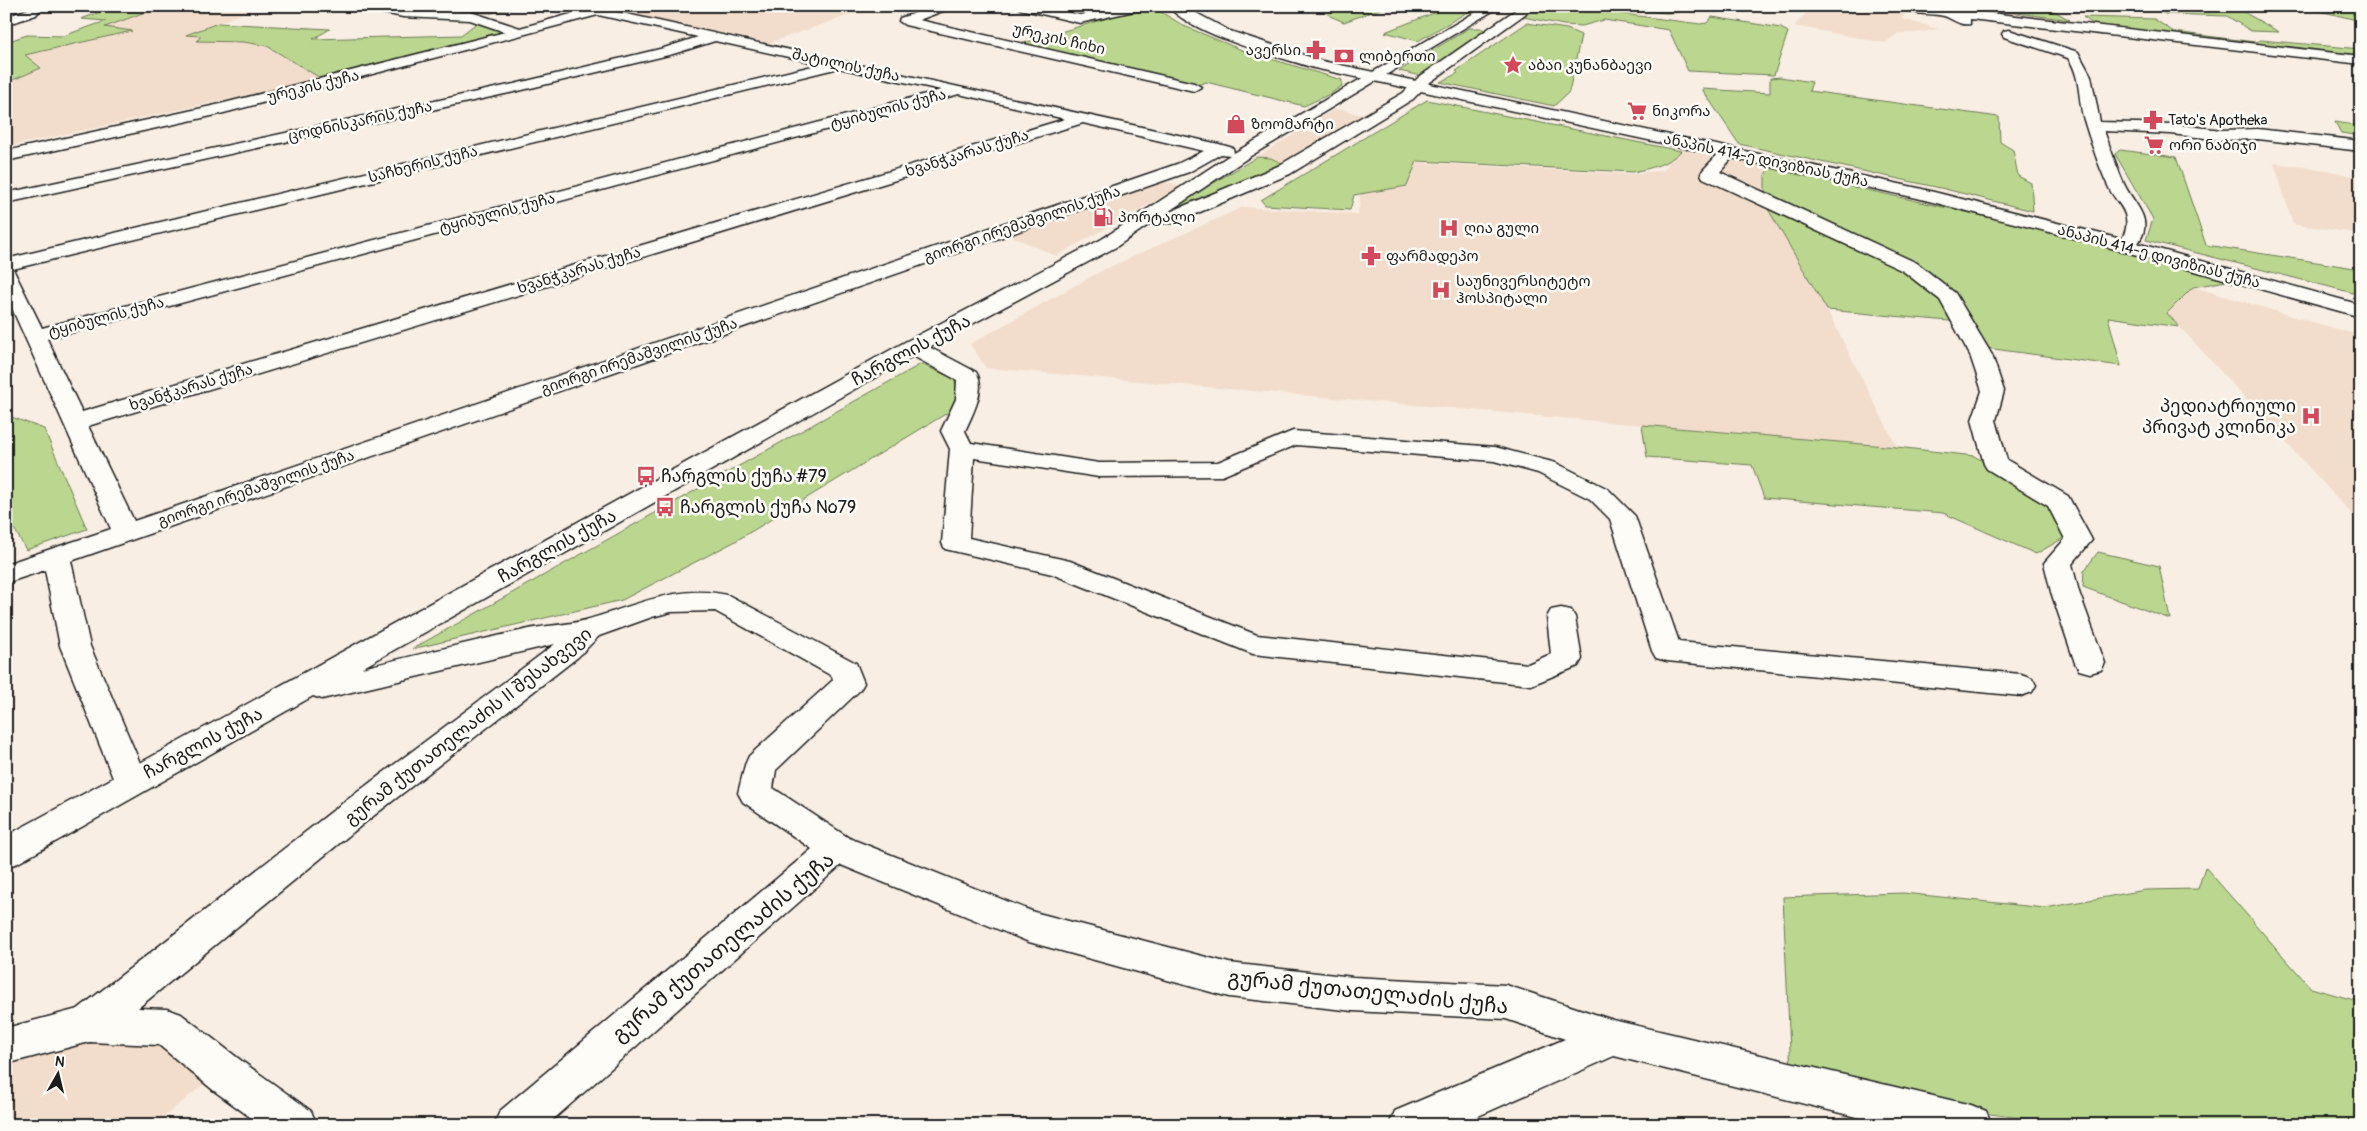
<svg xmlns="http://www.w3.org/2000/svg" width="2367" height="1131" font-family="Pangolin,'Noto Sans Georgian',sans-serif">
	<rect width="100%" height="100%" fill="#f8eee3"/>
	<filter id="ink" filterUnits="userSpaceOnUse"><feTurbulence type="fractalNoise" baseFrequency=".02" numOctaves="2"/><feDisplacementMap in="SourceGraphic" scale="10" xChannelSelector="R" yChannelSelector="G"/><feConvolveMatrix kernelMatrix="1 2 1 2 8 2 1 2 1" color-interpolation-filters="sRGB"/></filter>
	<g filter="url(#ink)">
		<g fill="#f2ddcc">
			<path d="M48 6H261L187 35 201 36 198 41 244 42 267 46 322 79 6 147V83L41 68 24 55 130 31 104 27 146 11Z"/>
			<path d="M627 6H875L769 43 623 12 621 8Z"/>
			<path d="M1813 6H1854L1906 12 1902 19 1939 29 1916 33H1898L1885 43 1794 26Z"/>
			<path d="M1924 6 1973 7 2070 20 2080 28Z"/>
			<path d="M1341 109 1362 115 1279 166 1271 158 1257 157 1333 110Z"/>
			<path d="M1678 149 1769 168 1766 175 1765 204 1827 310 1897 447 986 368 970 344 1103 270 1243 207 1358 214 1365 160 1632 174 1664 170Z"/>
			<path d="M2274 163 2326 170 2361 178V234L2293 224Z"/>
			<path d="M1148 181 1172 183 1179 188 1056 256 1005 233Z"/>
			<path d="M2193 287 2361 336V524L2167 313Z"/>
			<path d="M156 1037 210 1079 154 1125H6V1058L71 1042Z"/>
		</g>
		<g fill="#bbd78f" stroke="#6c7a56">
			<path d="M384 6H528L491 13 396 9Z"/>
			<path d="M1319 6H1388L1344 22 1330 16Z"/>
			<path d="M1452 6H1478L1418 41 1385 32Z"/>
			<path d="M1536 6H1561L1700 24 1707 23 1712 17 1781 28 1788 32 1774 75 1688 71 1669 30 1604 20 1582 26 1564 25 1523 17Z"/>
			<path d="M1602 6H1684L1677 12 1666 13Z"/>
			<path d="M1964 6H2045L2070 20 1973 7Z"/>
			<path d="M2152 6H2233L2279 32 2251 31 2227 16 2165 14Z"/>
			<path d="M2299 6H2361V10L2352 14 2361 16V21Z"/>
			<path d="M70 7 148 11 105 27 132 31 25 55 41 68 6 83V42L27 35 63 36 106 21 81 19 100 12 62 10Z"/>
			<path d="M1145 7H1153L1184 26 1244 51 1342 80V86L1330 94 1304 106 1206 82 1198 85 1020 44Z"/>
			<path d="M2083 17 2154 19 2174 32 2255 42 2260 40 2361 49V58L2102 30Z"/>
			<path d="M478 22 512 32 322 79 267 46 244 42 197 41 201 36 186 35 218 23 330 29 313 39 461 35Z"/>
			<path d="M1527 23 1567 29 1581 35 1569 92 1554 106 1440 82 1458 73 1456 71Z"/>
			<path d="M1469 28H1480L1487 31 1422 76 1399 71Z"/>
			<path d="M1780 77 1812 82 1809 91 1999 117 2000 142 2013 150 2018 176 2031 183 2033 211 1945 189 1739 144 1702 89 1770 93V78Z"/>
			<path d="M1427 100 1681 151C1667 165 1651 168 1633 172L1417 161 1407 186 1354 195 1350 210 1265 205 1261 200Z"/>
			<path d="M2335 122 2361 126V136L2341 133Z"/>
			<path d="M2120 150 2176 157 2206 245 2361 269V295L2146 240 2153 219 2115 154Z"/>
			<path d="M1257 157 1271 158 1281 163 1249 181 1145 224Z"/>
			<path d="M1769 168 2077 237 2232 280 2193 287 2167 313 2179 327 2108 317 2121 366 1986 348 1971 323 1827 310 1765 204V175Z"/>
			<path d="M921 364 955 379 957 407 734 542 622 600 412 649Z"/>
			<path d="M6 415 44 429 87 529 26 550 6 514Z"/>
			<path d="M1642 425 1897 447 1974 456 2049 500 2067 536 2036 554 1943 513 1764 498 1752 465 1647 457Z"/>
			<path d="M2098 552 2159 566 2170 619 2083 587 2084 571Z"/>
			<path d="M2205 867 2311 988 2361 1002V1125H2077L1951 1109 1791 1072 1783 897 1903 893 2045 908 2145 890 2198 889Z"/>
		</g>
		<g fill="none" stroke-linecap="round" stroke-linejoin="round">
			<defs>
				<g id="minor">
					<path d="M30 6H43L36 15 6 25V17L28 9Z"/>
					<path d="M362 6 471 12 520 28 596 7 620 6 618 10 613 11 1219 144 1233 148 1234 153 1486 6H1501L1249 157 1165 214 1278 166 1403 93 1419 77 1521 6H1536L1429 83 1413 99 1290 174 1174 223H1162L1159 219 1160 217 1116 247 929 347 976 372C987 389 972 415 965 431L971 443 1099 463 1218 462 1293 431 1495 447 1556 463 1608 489 1635 516 1679 642 2021 674 2032 678 2036 685 2032 692 2021 696 1667 661 1656 658 1652 651 1610 519 1590 499 1538 473 1494 461 1296 445 1222 476 1099 477 974 458 969 538 1070 561 1257 635 1528 664 1551 654 1547 617 1551 610 1561 608 1571 610 1575 617 1582 659 1578 666 1531 685 1253 654 1052 574 945 549 942 543 950 449 941 431 956 399 957 380 913 356 362 668C418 655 474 641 529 629 548 625 568 625 586 620 633 607 680 582 730 596L856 663 864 683 860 690 776 770 773 788 849 838 1034 912 1229 963 1353 977 1506 985 1613 1020 1971 1105 1986 1111 1992 1125H1888L1614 1056 1458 1125H1389L1395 1111 1565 1039 1506 1019 1353 1011 1229 997 1029 942 841 865 547 1125H494L500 1111 812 849 743 802 738 793 745 765 749 756 833 680 832 676 715 611 671 612 652 617 599 636 578 657 363 824 138 1008 167 1009 181 1014 243 1062 311 1111 317 1125H261L213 1090 159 1045 89 1042 6 1064V1028L78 1009 339 806 555 644 322 699 313 696 18 863 6 867V836L113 778 60 646 45 570 6 583V564L111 529 6 295V259L821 64 715 41 673 54 514 92 6 203V193L514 84 664 48 698 37 598 15 216 115 6 161V151L216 105 505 32 470 20 403 17 364 9ZM839 68 941 90 42 328 13 269ZM959 94 1065 119 82 412 47 339ZM1083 123 1204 151 1177 164 134 521 88 426ZM1221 154 1230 155 1102 239 905 342 140 763 90 646 71 561 1189 172Z"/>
					<path d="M937 6H956L919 20 1194 83 1201 87 1194 91 905 25 899 21 900 18Z"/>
					<path d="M1018 6H1041L1080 15 1123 6H1145L1143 9 1080 23 1020 9Z"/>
					<path d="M1898 6H1929L2361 56V64L1970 19V24C1960 26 1953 19 1944 16 1931 13 1907 15 1898 6Z"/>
					<path d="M2009 30 2078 52 2091 76 2100 122 2171 124 2222 130 2258 129 2361 141V151L2258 139 2222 140 2171 134 2104 131C2111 149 2117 169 2125 186 2134 204 2153 218 2140 240 2136 246 2133 250 2126 252L2119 250 2117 246C2123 237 2128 230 2126 218 2124 206 2114 199 2109 188 2099 167 2091 143 2084 120 2078 100 2081 76 2068 58L2004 37 2002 34 2004 31Z"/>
					<path d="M1729 147 1735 149 1737 152 1720 172 1917 263 1955 293 1992 355 2004 391 1996 420 2007 460 2068 496 2092 540 2072 564 2079 592 2105 663 2101 670 2090 673 2079 670 2075 663 2051 592 2044 563 2065 539 2048 506 1987 469 1984 464 1972 420 1982 391 1970 355 1940 300 1903 271 1703 178 1701 174 1703 170 1723 149Z"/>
				</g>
				<path id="major" d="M1168 6H1183L1230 31 1322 61 1918 188 2133 242 2361 305V317L2119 250 1917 198 1314 68C1278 57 1191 34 1168 6Z"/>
			</defs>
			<use href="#minor" stroke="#1c1c1c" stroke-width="3"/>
			<use href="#major" stroke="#1c1c1c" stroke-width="3"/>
			<use href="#minor" fill="#fdfcf7" fill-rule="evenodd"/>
			<use href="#major" fill="#fdfcf7" fill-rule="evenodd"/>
		</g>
	</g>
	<defs>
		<symbol id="pharmacy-bare" viewBox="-9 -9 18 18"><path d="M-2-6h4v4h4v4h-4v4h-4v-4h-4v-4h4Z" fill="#d1495b" stroke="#fdfcf7" stroke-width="2.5" paint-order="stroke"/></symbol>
		<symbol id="bank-bare" viewBox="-9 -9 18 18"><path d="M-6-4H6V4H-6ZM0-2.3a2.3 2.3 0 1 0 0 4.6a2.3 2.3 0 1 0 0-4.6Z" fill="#d1495b" stroke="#fdfcf7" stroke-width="2.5" paint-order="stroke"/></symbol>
		<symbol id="sight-bare" viewBox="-9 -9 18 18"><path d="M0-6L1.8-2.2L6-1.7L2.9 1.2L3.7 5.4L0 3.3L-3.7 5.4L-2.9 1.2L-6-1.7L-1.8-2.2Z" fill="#d1495b" stroke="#fdfcf7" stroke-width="2.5" paint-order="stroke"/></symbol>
		<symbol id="supermarket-bare" viewBox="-9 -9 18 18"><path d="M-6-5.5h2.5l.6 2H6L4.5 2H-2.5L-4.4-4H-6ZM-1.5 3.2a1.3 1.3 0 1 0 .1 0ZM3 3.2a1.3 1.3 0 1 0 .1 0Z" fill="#d1495b" stroke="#fdfcf7" stroke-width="2.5" paint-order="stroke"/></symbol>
		<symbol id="shop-bare" viewBox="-9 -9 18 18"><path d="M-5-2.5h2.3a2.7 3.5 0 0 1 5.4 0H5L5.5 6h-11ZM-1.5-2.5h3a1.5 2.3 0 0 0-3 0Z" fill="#d1495b" stroke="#fdfcf7" stroke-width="2.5" paint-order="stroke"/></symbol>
		<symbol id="fuel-bare" viewBox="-9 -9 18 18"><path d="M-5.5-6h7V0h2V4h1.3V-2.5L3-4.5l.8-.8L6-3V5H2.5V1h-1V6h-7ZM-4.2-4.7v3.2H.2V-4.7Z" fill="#d1495b" stroke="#fdfcf7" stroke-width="2.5" paint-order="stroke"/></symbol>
		<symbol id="hospital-bare" viewBox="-9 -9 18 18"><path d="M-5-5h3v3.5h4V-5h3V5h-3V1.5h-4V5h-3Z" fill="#d1495b" stroke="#fdfcf7" stroke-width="2.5" paint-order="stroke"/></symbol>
		<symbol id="bus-bare" viewBox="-9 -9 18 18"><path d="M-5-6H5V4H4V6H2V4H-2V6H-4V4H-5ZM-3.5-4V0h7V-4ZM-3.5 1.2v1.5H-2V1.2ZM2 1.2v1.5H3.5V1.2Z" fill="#d1495b" stroke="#fdfcf7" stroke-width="2.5" paint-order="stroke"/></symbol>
	</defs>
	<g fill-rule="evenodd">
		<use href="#pharmacy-bare" x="1302" y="36" width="28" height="28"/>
		<use href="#bank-bare" x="1330" y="42" width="28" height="28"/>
		<use href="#sight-bare" x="1499" y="51" width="28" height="28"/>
		<use href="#supermarket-bare" x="1623" y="97" width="28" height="28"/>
		<use href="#pharmacy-bare" x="2139" y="106" width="28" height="28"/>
		<use href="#shop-bare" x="1222" y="110" width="28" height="28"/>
		<use href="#supermarket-bare" x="2140" y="131" width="28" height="28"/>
		<use href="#fuel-bare" x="1089" y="203" width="28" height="28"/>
		<use href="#hospital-bare" x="1435" y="214" width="28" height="28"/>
		<use href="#pharmacy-bare" x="1357" y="242" width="28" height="28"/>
		<use href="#hospital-bare" x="1427" y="276" width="28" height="28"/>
		<use href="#hospital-bare" x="2297" y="402" width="28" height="28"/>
		<use href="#bus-bare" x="632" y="462" width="28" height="28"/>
		<use href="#bus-bare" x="651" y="493" width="28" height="28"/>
	</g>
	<g text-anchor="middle" stroke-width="5" stroke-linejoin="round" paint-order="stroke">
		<g font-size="15" fill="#1c1c1c" stroke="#fdfcf7">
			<text transform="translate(1059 39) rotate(13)" y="5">ურეკის ჩიხი</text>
			<text transform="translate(846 65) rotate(12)" y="5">შატილის ქუჩა</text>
			<text transform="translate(313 86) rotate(-14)" y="5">ურეკის ქუჩა</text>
			<text transform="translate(888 109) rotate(-15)" y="5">ტყიბულის ქუჩა</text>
			<text transform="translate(360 121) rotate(-12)" y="5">ცოდნისკარის ქუჩა</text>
			<text transform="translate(967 153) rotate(-17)" y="5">ხვანჭკარას ქუჩა</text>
			<text transform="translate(1766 160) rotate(12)" y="5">ანაპის 414-ე დივიზიას ქუჩა</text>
			<text transform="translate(423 164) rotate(-14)" y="5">საჩხერის ქუჩა</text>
			<text transform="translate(497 213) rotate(-15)" y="5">ტყიბულის ქუჩა</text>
			<text transform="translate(1022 224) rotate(-19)" y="5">გიორგი ირემაშვილის ქუჩა</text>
			<text transform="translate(2159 256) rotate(15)" y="5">ანაპის 414-ე დივიზიას ქუჩა</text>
			<text transform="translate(579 270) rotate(-17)" y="5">ხვანჭკარას ქუჩა</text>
			<text transform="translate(106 317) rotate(-15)" y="5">ტყიბულის ქუჩა</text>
			<text transform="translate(639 356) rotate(-19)" y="5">გიორგი ირემაშვილის ქუჩა</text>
			<text transform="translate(191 387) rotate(-17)" y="5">ხვანჭკარას ქუჩა</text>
			<text transform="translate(256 488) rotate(-19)" y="5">გიორგი ირემაშვილის ქუჩა</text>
		</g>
		<g font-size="15" fill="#1c1c1c" stroke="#fdfcf7" text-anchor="start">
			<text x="1301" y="55" text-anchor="end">ავერსი</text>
			<text x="1359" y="61">ლიბერთი</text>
			<text x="1528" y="70">აბაი კუნანბაევი</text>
			<text x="1652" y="116">ნიკორა</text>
			<text x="2168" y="125">Tato's Apotheka</text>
			<text x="1251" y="129">ზოომარტი</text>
			<text x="2169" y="150">ორი ნაბიჯი</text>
			<text x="1118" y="222">პორტალი</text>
			<text x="1464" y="233">ღია გული</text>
			<text x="1386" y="261">ფარმადეპო</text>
			<text x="1456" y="286">საუნივერსიტეტო<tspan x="1456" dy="17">ჰოსპიტალი</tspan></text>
		</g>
		<g font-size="18" fill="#1c1c1c" stroke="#fdfcf7">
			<text transform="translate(911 350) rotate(-28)" y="6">ჩარგლის ქუჩა</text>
			<text transform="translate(557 546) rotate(-29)" y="6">ჩარგლის ქუჩა</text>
			<text transform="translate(468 726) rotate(-38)" y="6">გურამ ქუთათელაძის II შესახვევი</text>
			<text transform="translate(203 743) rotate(-28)" y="6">ჩარგლის ქუჩა</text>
		</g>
		<g font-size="18" fill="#1c1c1c" stroke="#fdfcf7" text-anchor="start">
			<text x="2296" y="412" text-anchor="end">პედიატრიული<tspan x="2296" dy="21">პრივატ კლინიკა</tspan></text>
			<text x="661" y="482">ჩარგლის ქუჩა #79</text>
			<text x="680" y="513">ჩარგლის ქუჩა №79</text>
		</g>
		<g font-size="21" fill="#1c1c1c" stroke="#fdfcf7">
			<text transform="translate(723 947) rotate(-40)" y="7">გურამ ქუთათელაძის ქუჩა</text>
			<text transform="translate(1368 992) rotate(6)" y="7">გურამ ქუთათელაძის ქუჩა</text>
		</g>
	</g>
	<rect width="2367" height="1131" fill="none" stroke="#fdfcf7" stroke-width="25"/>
	<rect x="12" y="12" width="2342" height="1106" fill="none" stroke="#1c1c1c" stroke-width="2" filter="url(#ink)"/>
	<g transform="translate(58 1074) rotate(8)" stroke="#fdfcf7" stroke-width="4" paint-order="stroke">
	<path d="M0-4L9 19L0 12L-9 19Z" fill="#1c1c1c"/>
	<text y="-8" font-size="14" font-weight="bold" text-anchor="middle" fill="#1c1c1c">N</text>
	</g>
</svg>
